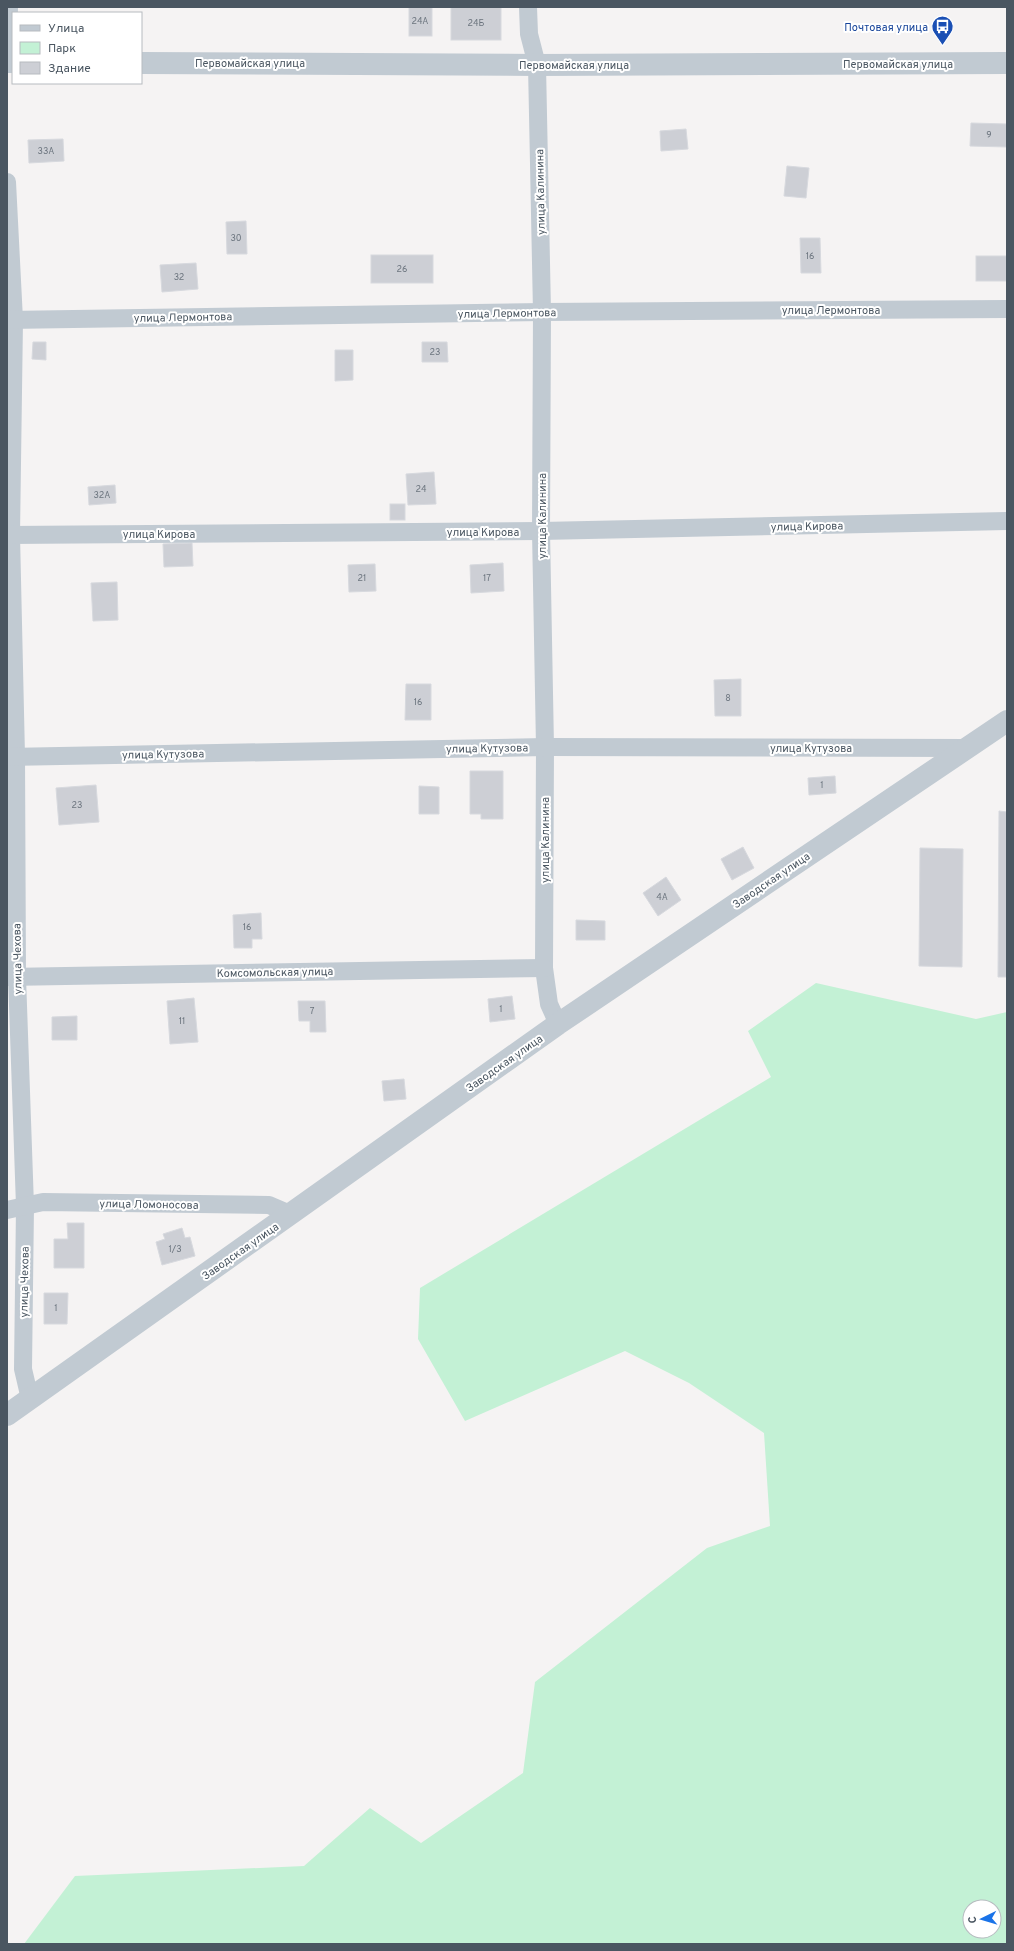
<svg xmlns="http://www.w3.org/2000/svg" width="1014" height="1951" font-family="Overpass,sans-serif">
	<rect width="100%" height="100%" fill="#f5f3f3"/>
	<path fill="#c3f1d5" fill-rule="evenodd" d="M816 983 976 1019 1007 1012V1944H24L75 1876 304 1866 370 1808 421 1843 523 1773 535 1682 707 1548 770 1526 764 1433 689 1383 625 1351 465 1421 418 1339 420 1288 771 1077 748 1031ZM970 1907H994V1931H970Z"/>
	<g fill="#cdcfd5" stroke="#d7d9de">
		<rect x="409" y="7" width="23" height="29"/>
		<rect x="451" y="7" width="50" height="33"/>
		<path d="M971 123 1007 124V147L970 146Z"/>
		<path d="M686 129 688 149 661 151 660 131Z"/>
		<path d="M63 139 64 161 29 163 28 140Z"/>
		<path d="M787 166 809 168 806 198 784 196Z"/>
		<path d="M246 221 247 254H227L226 222Z"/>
		<path d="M800 238H820L821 273H801Z"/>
		<rect x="371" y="255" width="62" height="28"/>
		<rect x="976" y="256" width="31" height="25"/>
		<path d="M196 263 198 289 162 292 160 265Z"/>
		<path d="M33 342H46V360L32 359Z"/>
		<path d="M422 342H447L448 362H422Z"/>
		<path d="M335 350H353V380L335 381Z"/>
		<path d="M434 472 436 504 408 505 406 474Z"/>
		<path d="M115 485 116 503 89 505 88 487Z"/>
		<rect x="390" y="504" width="15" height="16"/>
		<path d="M192 543 193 566 164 567 163 544Z"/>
		<path d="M503 563 504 591 471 593 470 565Z"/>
		<path d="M375 564 376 591 349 592 348 565Z"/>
		<path d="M117 582 118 620 93 621 91 583Z"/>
		<path d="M741 679V716H715L714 680Z"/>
		<path d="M406 684H431V720H405Z"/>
		<path d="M470 771H503V819H481V814H470Z"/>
		<path d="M835 776 836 793 809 795 808 778Z"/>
		<path d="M96 785 99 822 59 825 56 788Z"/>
		<path d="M419 786 439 787V814H419Z"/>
		<path d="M999 811 1007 812V977H998Z"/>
		<path d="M743 847 754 868 732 880 721 859Z"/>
		<path d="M920 848 963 849 962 967 919 966Z"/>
		<path d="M666 877 681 900 658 916 643 893Z"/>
		<path d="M261 913 262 939H252V948H234L233 915Z"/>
		<path d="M576 920 605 921V940H576Z"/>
		<path d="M512 996 515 1019 490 1022 488 999Z"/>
		<path d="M194 998 198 1042 170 1044 167 1001Z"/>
		<path d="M298 1001H325L326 1032H310V1021H299Z"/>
		<path d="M77 1016V1040H52V1017Z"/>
		<path d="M404 1079 406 1099 384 1101 382 1081Z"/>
		<path d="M67 1223H84V1268H54V1239H68Z"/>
		<path d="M182 1228 185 1238 190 1237 195 1256 162 1265 156 1242 165 1239 163 1234Z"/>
		<path d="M44 1293H68L67 1324H44Z"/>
	</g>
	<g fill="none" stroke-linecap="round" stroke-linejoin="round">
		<g stroke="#c1cad2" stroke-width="18">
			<path d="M528 7 529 34 537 65 542 312 541 531 545 747 544 968 549 1004 558 1024"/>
			<path d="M8 62 9 7"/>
			<path d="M7 182 14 320 11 535 16 756 17 977 25 1206 23 1369 30 1399"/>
			<path d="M7 320 542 312 1007 309"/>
			<path d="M7 535 541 531 1007 521"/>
			<path d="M7 757 545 747 968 748"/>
			<path d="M7 977 544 968"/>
			<path d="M7 1210 43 1202 269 1205 290 1214"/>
		</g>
		<g stroke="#c1cad2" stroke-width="22">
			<path d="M7 62H13"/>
			<path d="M141 63 537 65 1007 63"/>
			<path d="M7 1415 558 1024 1007 721"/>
		</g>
	</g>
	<defs>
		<symbol id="bus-pin" viewBox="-11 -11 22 30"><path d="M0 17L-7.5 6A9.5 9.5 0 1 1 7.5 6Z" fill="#1a4fb4" stroke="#fff"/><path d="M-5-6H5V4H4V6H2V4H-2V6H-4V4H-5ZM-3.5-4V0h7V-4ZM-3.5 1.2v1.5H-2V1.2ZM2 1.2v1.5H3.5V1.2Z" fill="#fff"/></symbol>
	</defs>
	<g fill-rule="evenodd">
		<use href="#bus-pin" x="930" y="14" width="25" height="34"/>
	</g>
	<g text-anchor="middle" stroke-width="4" stroke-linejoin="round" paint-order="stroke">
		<g font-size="9" fill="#6b747e">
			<text x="420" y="24">24А</text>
			<text x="476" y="26">24Б</text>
			<text x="989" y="138">9</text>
			<text x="46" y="154">33А</text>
			<text x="236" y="241">30</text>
			<text x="810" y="259">16</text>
			<text x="402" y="272">26</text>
			<text x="179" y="280">32</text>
			<text x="435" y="355">23</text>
			<text x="421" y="492">24</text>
			<text x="102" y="498">32А</text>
			<text x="362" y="581">21</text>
			<text x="487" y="581">17</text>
			<text x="728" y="701">8</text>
			<text x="418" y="705">16</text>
			<text x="822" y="788">1</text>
			<text x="77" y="808">23</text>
			<text x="662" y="900">4А</text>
			<text x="247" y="930">16</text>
			<text x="501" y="1012">1</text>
			<text x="312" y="1014">7</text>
			<text x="182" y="1024">11</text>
			<text x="175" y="1252">1/3</text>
			<text x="56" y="1311">1</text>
		</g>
		<g font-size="11" fill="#164399" stroke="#fff" text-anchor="end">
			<text x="928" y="31">Почтовая улица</text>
		</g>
		<g font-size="11" fill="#4a5661" stroke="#fff">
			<text x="250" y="67">Первомайская улица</text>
			<text x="898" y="68">Первомайская улица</text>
			<text x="574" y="69">Первомайская улица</text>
			<text transform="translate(540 192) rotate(-91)" y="4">улица Калинина</text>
			<text x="831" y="314">улица Лермонтова</text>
			<text transform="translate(507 313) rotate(-1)" y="4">улица Лермонтова</text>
			<text transform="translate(183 317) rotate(-1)" y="4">улица Лермонтова</text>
			<text transform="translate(542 516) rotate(-90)" y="4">улица Калинина</text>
			<text transform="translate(807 526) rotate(-1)" y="4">улица Кирова</text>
			<text x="483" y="536">улица Кирова</text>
			<text x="159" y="538">улица Кирова</text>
			<text transform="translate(487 748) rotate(-1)" y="4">улица Кутузова</text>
			<text x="811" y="752">улица Кутузова</text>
			<text transform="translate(163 754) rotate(-1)" y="4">улица Кутузова</text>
			<text transform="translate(545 840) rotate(-90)" y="4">улица Калинина</text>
			<text transform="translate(771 880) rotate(-34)" y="4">Заводская улица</text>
			<text transform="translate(17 959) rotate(-91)" y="4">улица Чехова</text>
			<text transform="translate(275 972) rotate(-1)" y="4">Комсомольская улица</text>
			<text transform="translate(504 1063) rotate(-35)" y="4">Заводская улица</text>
			<text transform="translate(149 1204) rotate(1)" y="4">улица Ломоносова</text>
			<text transform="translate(240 1251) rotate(-35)" y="4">Заводская улица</text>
			<text transform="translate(24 1282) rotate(-89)" y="4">улица Чехова</text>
		</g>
	</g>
	<rect width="1014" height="1951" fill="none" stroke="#4a5661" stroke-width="16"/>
	<rect x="12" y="12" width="130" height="72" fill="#ffffff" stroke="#b7bbc0"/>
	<rect x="20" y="25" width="20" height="6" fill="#c1cad2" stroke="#b7bbc0"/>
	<text x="48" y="32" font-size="12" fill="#4a5661">Улица</text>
	<rect x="20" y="42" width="20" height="12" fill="#c3f1d5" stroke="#b7bbc0"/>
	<text x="48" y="52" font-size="12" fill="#4a5661">Парк</text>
	<rect x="20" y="62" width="20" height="12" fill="#cdcfd5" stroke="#b7bbc0"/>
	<text x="48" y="72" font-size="12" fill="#4a5661">Здание</text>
	<g transform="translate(982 1919) rotate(265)"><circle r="19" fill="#ffffff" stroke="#b7bbc0"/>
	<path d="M0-3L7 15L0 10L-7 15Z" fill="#1a73e8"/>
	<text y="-6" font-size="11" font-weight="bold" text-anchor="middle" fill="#4a5661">С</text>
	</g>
</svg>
